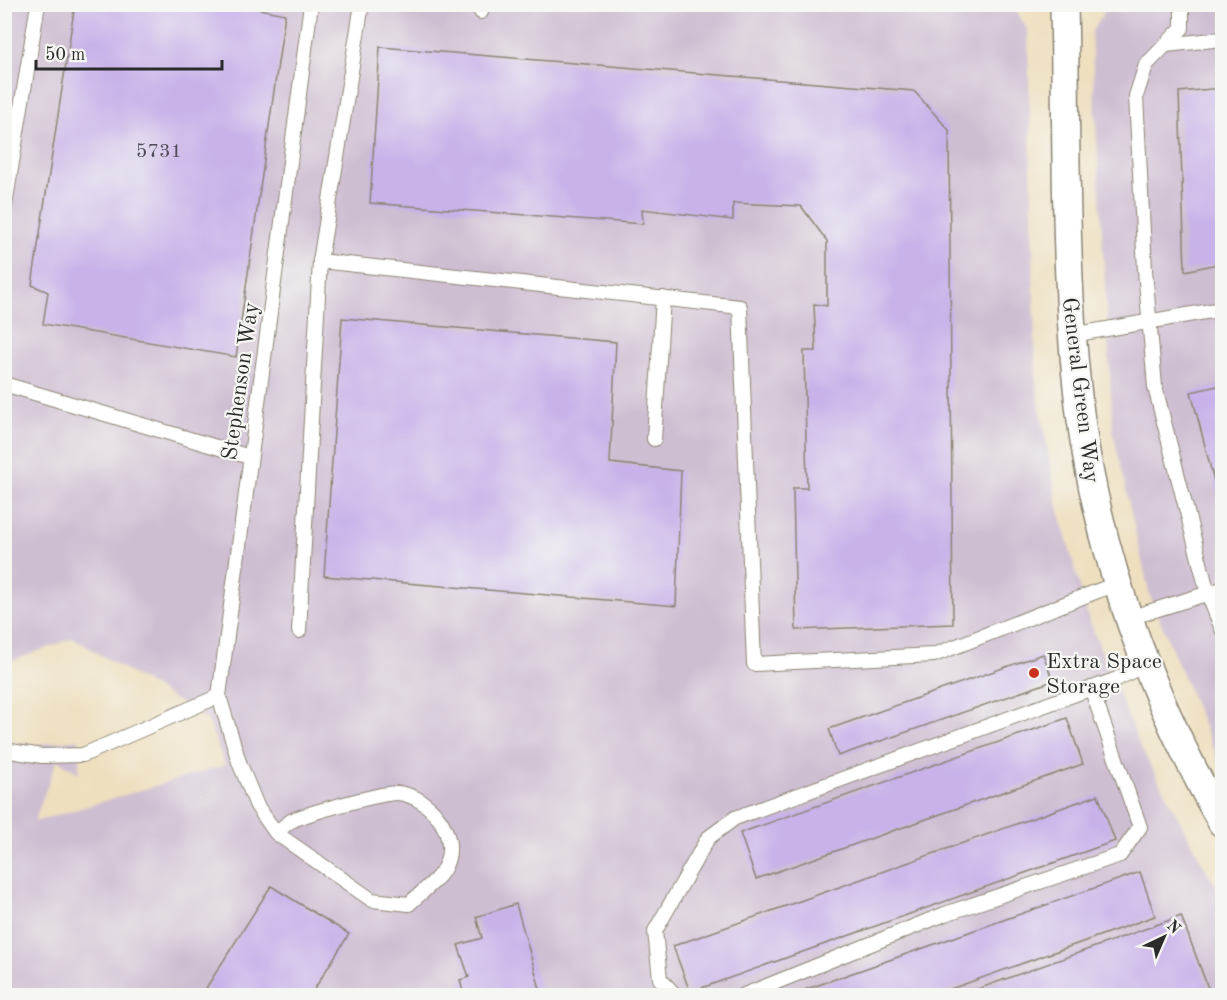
<svg xmlns="http://www.w3.org/2000/svg" width="1227" height="1000" font-family="'Old Standard TT',serif">
	<rect width="100%" height="100%" fill="#f6f6f2"/>
	<filter id="ink" filterUnits="userSpaceOnUse"><feTurbulence type="fractalNoise" baseFrequency=".0167" numOctaves="2"/><feDisplacementMap in="SourceGraphic" scale="12" xChannelSelector="R" yChannelSelector="G"/><feConvolveMatrix kernelMatrix="1 2 1 2 8 2 1 2 1" color-interpolation-filters="sRGB"/></filter>
	<filter id="wash" filterUnits="userSpaceOnUse"><feTurbulence type="fractalNoise" baseFrequency=".008" numOctaves="4" result="noise"/><feDisplacementMap in="SourceGraphic" scale="24" xChannelSelector="R" yChannelSelector="G"/><feGaussianBlur stdDeviation="1.35" result="paint"/><feColorMatrix in="noise" values="0 0 0 0 0 0 0 0 0 0 0 0 0 0 0 0 0 1.4 0 .05"/><feComposite in="paint" operator="in"/></filter>
	<g filter="url(#wash)">
		<rect width="100%" height="100%" fill="#eedfbe"/>
		<g fill="#cebed2">
			<path d="M5 5H1007L1015 8 1028 31 1036 384 1057 503 1089 620 1139 744 1208 873 1222 894V995H5V742L35 745 79 739V773L57 760 34 822 225 765 208 720 73 638 5 664Z"/>
			<path d="M1190 5H1222V770L1150 596 1113 433 1091 33 1105 10Z"/>
		</g>
		<g id="blocks">
			<g fill="#c8b2e9">
				<path d="M75 4H232L285 14 236 357 43 324 48 292 32 285Z"/>
				<path d="M380 47 914 91 949 130 953 624 796 630 793 488H807L804 351H816L814 304 827 306V241L801 206 733 203V220L642 209 643 224 370 203Z"/>
				<path d="M1222 88V263L1185 271 1179 92Z"/>
				<path d="M342 318 616 342 610 463 681 471 676 606 324 576Z"/>
				<path d="M1222 385V512L1191 392Z"/>
				<path d="M1043 654 1053 681 838 756 829 729Z"/>
				<path d="M1067 718 1083 764 756 879 740 833Z"/>
				<path d="M1098 795 1115 841 690 992 673 946Z"/>
				<path d="M1140 872 1155 916 931 996H787Z"/>
				<path d="M271 886 349 934 310 996H218L206 988Z"/>
				<path d="M516 904 542 996H464L460 980 469 977 458 945 482 938 476 917Z"/>
				<path d="M1181 916 1211 996H961V995Z"/>
			</g>
		</g>
	</g>
	<g filter="url(#ink)">
		<use href="#blocks" fill-opacity="0" stroke="#8c8574" stroke-width="1.5"/>
		<g fill="none" stroke-linecap="round" stroke-linejoin="round">
			<defs>
				<g id="lane">
					<path d="M1182 4V28L1146 65 1136 96 1145 270 1155 387 1208 594 1222 629"/>
					<path d="M481 12 482 4"/>
					<path d="M1166 45 1222 39"/>
					<path d="M4 211 38 4"/>
					<path d="M320 261 740 307 754 664 934 655 1118 583"/>
					<path d="M1072 335 1222 309"/>
					<path d="M4 384 250 457"/>
					<path d="M654 439 663 298"/>
					<path d="M1129 618 1222 589"/>
					<path d="M299 631 320 261 362 4"/>
					<path d="M4 750 42 756 83 755 219 696"/>
					<path d="M276 833C281 829 286 824 291 821 304 814 384 792 398 793 429 796 459 833 446 864 440 880 421 892 409 904L372 900 276 833 257 806 239 762 219 696 311 4"/>
					<path d="M676 996 660 979 655 931 708 838 735 818 1117 679 1146 664"/>
					<path d="M742 996 945 914 1120 855 1140 827 1091 688"/>
				</g>
				<path id="street" d="M1064 4C1067 141 1063 278 1080 413 1099 558 1151 697 1222 823"/>
			</defs>
			<use href="#lane" stroke="#8c8574" stroke-width="16"/>
			<use href="#street" stroke="#8c8574" stroke-width="30"/>
			<use href="#lane" stroke="#fff" stroke-width="14"/>
			<use href="#street" stroke="#fff" stroke-width="27"/>
		</g>
	</g>
	<circle fill="#c8321e" stroke="#f6f6f2" stroke-width="2" cx="1034" cy="673" r="6"/>
	<g text-anchor="middle" stroke-width="4.5" stroke-linejoin="round" paint-order="stroke">
		<g font-size="20" fill="#524d5a">
			<text x="159" y="157">5731</text>
		</g>
		<g font-size="22" fill="#2b2b2b" stroke="#f6f6f2">
			<text transform="translate(239 381) rotate(-82)" y="8">Stephenson Way</text>
			<text transform="translate(1082 390) rotate(83)" y="8">General Green Way</text>
		</g>
		<g font-size="22" fill="#2b2b2b" stroke="#f6f6f2" text-anchor="start">
			<text x="1046" y="668">Extra Space<tspan x="1046" dy="25">Storage</tspan></text>
		</g>
	</g>
	<rect width="1227" height="1000" fill="none" stroke="#f6f6f2" stroke-width="24"/>
	<g transform="translate(1164 937) rotate(44)" stroke="#f6f6f2" stroke-width="4.5" paint-order="stroke">
	<path d="M0-4.5L10 22L0 15L-10 22Z" fill="#2b2b2b"/>
	<text y="-9" font-size="16" font-weight="bold" text-anchor="middle" fill="#2b2b2b">N</text>
	</g>
	<path d="M36 60v9h186v-9" fill="none" stroke="#2b2b2b" stroke-width="3"/>
	<text x="45" y="60" font-size="18" fill="#2b2b2b" stroke="#f6f6f2" stroke-width="4.5" paint-order="stroke">50 m</text>
</svg>
